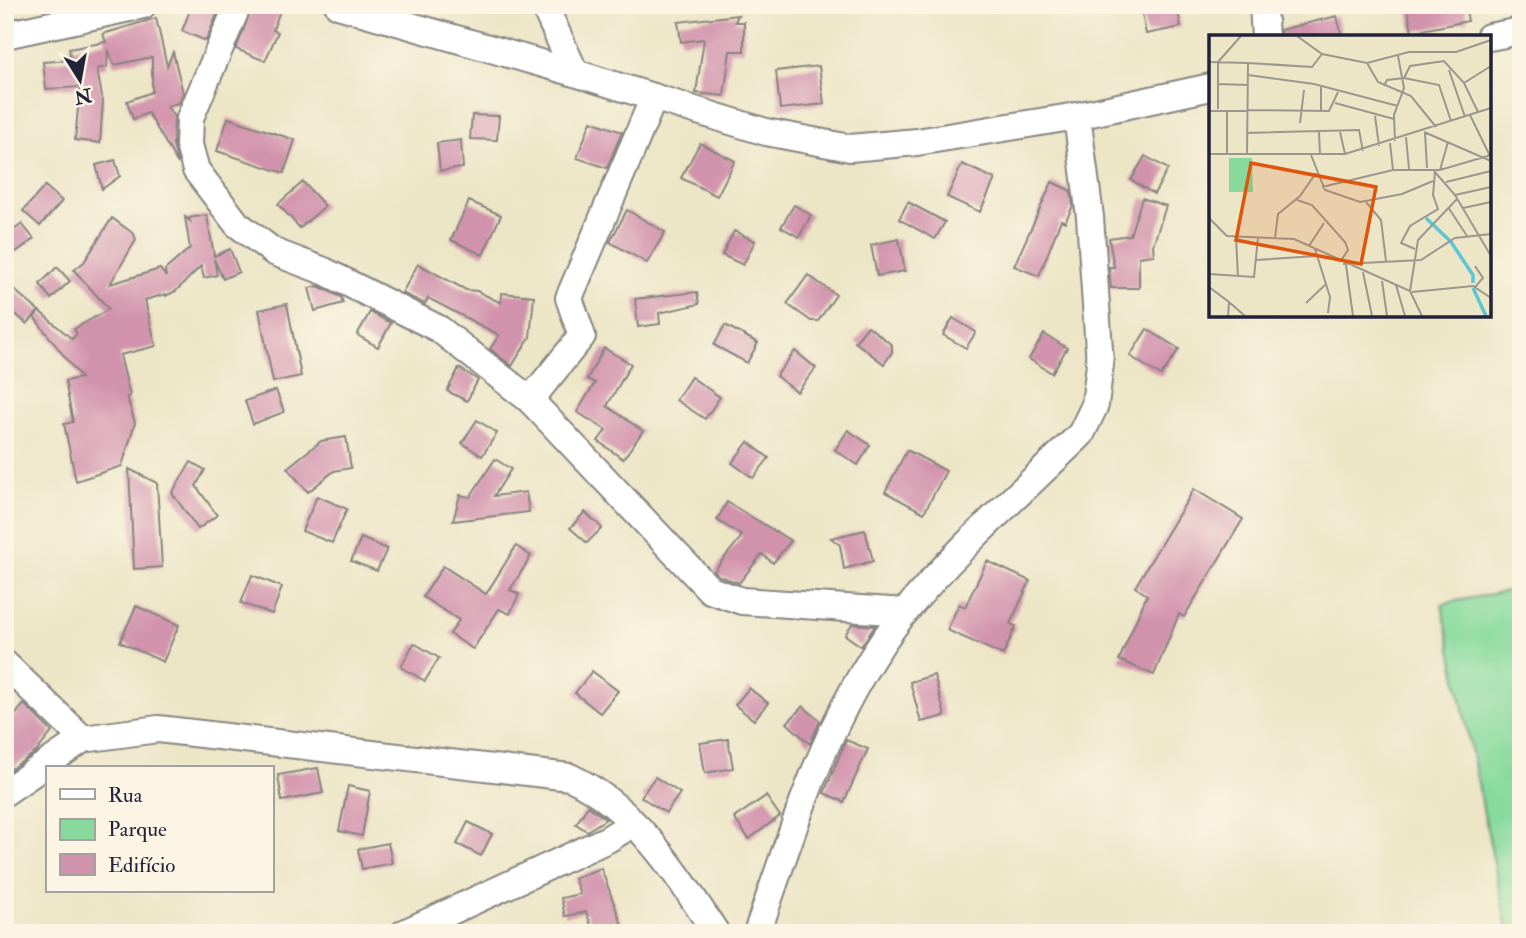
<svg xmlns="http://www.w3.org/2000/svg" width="1526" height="938" font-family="'IM FELL Double Pica',serif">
	<rect width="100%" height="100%" fill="#fcf5e5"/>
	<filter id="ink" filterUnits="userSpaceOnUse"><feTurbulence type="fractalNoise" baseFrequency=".0143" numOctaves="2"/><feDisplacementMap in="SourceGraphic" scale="14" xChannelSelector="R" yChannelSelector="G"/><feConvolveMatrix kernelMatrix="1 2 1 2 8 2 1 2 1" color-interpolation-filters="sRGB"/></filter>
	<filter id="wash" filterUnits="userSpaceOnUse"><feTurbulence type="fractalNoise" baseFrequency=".00686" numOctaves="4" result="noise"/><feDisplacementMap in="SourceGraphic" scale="28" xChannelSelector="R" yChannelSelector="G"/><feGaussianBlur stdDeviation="1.57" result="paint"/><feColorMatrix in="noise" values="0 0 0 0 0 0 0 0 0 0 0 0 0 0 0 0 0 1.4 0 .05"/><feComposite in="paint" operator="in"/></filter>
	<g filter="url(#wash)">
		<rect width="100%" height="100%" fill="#ece5c6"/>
		<path fill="#87da9c" stroke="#547e6c" stroke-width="2" d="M1521 588V933H1508L1442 604Z"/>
		<g id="blocks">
			<g fill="#d192ac">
				<path d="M213 5H221L206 41 182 31 190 10Z"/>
				<path d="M253 5H282L273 30 278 32 265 61 236 49Z"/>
				<path d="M1153 5H1177L1181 27 1146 34 1141 8Z"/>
				<path d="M1407 5H1465L1468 21 1412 32Z"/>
				<path d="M738 15 735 22H744V51H730L724 96 696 93 704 39 681 42 678 22Z"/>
				<path d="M1337 16 1342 37H1281L1280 30Z"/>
				<path d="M156 18 167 66 173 52 183 93 179 103 167 106 174 117 173 145 178 164 148 113 133 119 127 101 152 92V57L114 65 108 49 107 67 97 69 103 102 100 143 75 140 80 87 46 89 43 62 71 60 69 49 106 42 103 34Z"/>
				<path d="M819 66 824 104 780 109 776 71Z"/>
				<path d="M472 115 499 116 497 140 470 139Z"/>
				<path d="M228 118 295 140 284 173 217 151Z"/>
				<path d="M591 121 622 132 607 168 577 158Z"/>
				<path d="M461 140 463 168 440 171 437 143Z"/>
				<path d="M700 143 735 161 717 196 681 178Z"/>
				<path d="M1145 156 1168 169 1154 194 1131 180Z"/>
				<path d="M115 160 120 176 102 189 96 165Z"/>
				<path d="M962 164 995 179 980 212 947 197Z"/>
				<path d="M303 182 325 206 300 228 278 204Z"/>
				<path d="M1052 182 1071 191 1073 206 1065 222 1061 220 1039 276 1014 266Z"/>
				<path d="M45 186 62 201 40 226 23 211Z"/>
				<path d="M1142 198 1166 206 1153 245 1154 255 1139 257V288H1111L1109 267H1114L1109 238 1130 235Z"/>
				<path d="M469 201 501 215 483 255 451 240Z"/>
				<path d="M908 202 945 222 935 239 899 219Z"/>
				<path d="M794 205 811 215 799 237 781 227Z"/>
				<path d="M627 210 665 232 647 263 610 242Z"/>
				<path d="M207 215 214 256 230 249 239 272 223 279 214 259 217 275 204 278 201 266 176 291 166 296V294L145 300 156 346 120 355 130 396 127 397 135 423 122 466 76 481 64 424 73 422 65 381 81 378 34 317 39 311 72 339 77 334 74 329 109 309 74 270 84 262 112 218 134 234 136 240 110 284 160 269 166 277 165 270 190 248 185 217 190 221 189 218Z"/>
				<path d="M22 224 34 239 16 252 5 236Z"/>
				<path d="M734 231 755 241 743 265 722 255Z"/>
				<path d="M899 239 905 271 877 276 871 245Z"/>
				<path d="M418 264 466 290 477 291 501 303 502 293 534 296 530 337 512 366 490 349 499 335 428 298 425 304 402 293Z"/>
				<path d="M57 267 70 281 51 299 40 284Z"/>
				<path d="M808 275 836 295 818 321H811L787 304Z"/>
				<path d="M5 282 39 311 27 324 5 305Z"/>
				<path d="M318 286 341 297 343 303 315 311 309 288Z"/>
				<path d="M697 292 699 304 659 313 660 324 638 327 635 299Z"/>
				<path d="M287 304 301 376 273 382 259 310Z"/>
				<path d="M370 312 391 323 378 347 357 335Z"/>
				<path d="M953 318 976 332 966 348 943 335Z"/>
				<path d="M725 325 758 343 747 363 714 345Z"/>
				<path d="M868 326 892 345V352L884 364 855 342Z"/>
				<path d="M1147 329 1179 349 1161 376 1130 356Z"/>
				<path d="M1044 334 1067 348 1052 373 1029 359Z"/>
				<path d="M604 348 631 364 607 406 643 431 623 459 598 441 606 430 577 412 595 383 587 379Z"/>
				<path d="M795 351 816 368 797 392 776 376Z"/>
				<path d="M459 368 478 380 467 401 447 391Z"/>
				<path d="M691 377 720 397 705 419 676 400Z"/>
				<path d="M276 390 284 412 253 424 245 401Z"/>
				<path d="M477 420 497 433 482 456 462 443Z"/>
				<path d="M848 430 870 445 858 465 835 450Z"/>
				<path d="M346 437 351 468 334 471 308 492 287 468 321 441Z"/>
				<path d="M748 442 769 458 753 478 732 463Z"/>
				<path d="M907 450 946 471 924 513 885 492Z"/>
				<path d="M495 459 511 469 494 496 526 492 529 512 453 521 460 495 470 497Z"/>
				<path d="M191 462 205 470 196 486 217 515 198 529 172 493Z"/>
				<path d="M129 469 157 483 162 567 134 569Z"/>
				<path d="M1194 489 1243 519 1184 617 1179 614 1154 675 1119 660 1147 595 1135 587Z"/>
				<path d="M317 496 347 509 332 543 302 531Z"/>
				<path d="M727 502 791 541 773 563 762 554 739 583 719 576 714 571 742 536 717 520Z"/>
				<path d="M585 512 602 528 587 543 570 528Z"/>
				<path d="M865 530 873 561 844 569 840 545 831 538Z"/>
				<path d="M361 538 387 549 377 571 351 561Z"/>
				<path d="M516 546 531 556 510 590 519 594 510 614 499 609 473 649 450 634 459 620 423 597 443 566 486 594Z"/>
				<path d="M987 561 1030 581 1010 624 1016 626 1003 655 947 630 959 604 965 607Z"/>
				<path d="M252 575 282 587 272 614 241 603Z"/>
				<path d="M136 606 179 625 163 662 120 642Z"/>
				<path d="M852 624 875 626 861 646 845 635Z"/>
				<path d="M414 643 439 658 425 681 401 667Z"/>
				<path d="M592 671 618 691 600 713 575 693Z"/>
				<path d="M934 675 945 716 921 722 910 682Z"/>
				<path d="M749 688 768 703 754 720 735 705Z"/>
				<path d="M24 704 52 732 36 752 5 773V728Z"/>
				<path d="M803 706 820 721 810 744 787 723Z"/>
				<path d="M728 739 733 768 705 773 700 743Z"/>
				<path d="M846 740 868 749 844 802 824 793Z"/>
				<path d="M318 768 323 793 282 801 278 775Z"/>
				<path d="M655 777 680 793 666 813 641 797Z"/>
				<path d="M348 786 370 791 362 836 339 831Z"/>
				<path d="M766 796 780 816 749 839 734 818Z"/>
				<path d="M588 806 606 819 587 831 576 824Z"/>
				<path d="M468 822 492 834 481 856 457 844Z"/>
				<path d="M388 843 392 863 362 869 358 849Z"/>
				<path d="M601 868 625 933H594L586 912 565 916 561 898 580 894 574 878Z"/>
			</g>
		</g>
	</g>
	<g filter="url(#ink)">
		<use href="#blocks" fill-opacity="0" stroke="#878480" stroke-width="2"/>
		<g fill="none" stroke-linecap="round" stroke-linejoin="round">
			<defs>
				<g id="minor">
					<path d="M238 5 190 118 189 145 196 170 237 224 274 252 324 271 439 329 530 400 710 590 742 601 905 612"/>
					<path d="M338 5 575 73 766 132 850 148 917 142 1077 116 1211 87"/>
					<path d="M544 5 575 73"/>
					<path d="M1263 5 1265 37"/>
					<path d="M5 35 143 5"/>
					<path d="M1489 37 1521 31"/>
					<path d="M530 400 582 336 569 298 654 97"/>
					<path d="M5 664 83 739"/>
					<path d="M5 792 83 739 158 729 570 777C636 808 677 874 716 933"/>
					<path d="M404 933 608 839 632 824"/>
					<path d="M757 933C796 822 830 704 905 612 957 548 1022 492 1081 434L1095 405 1100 364 1090 217 1077 116"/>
				</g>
			</defs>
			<use href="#minor" stroke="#878480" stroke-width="30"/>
			<use href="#minor" stroke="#fff" stroke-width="26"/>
		</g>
	</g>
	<g transform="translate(1209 35)">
		<rect width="282" height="282" fill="#ece5c6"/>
		<path d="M20 123H43L44 157H20Z" fill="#87da9c"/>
		<path fill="none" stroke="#5bc7d4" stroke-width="3.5" d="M217 183 242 207 264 240V248M264 253 277 281"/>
		<path fill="none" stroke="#9b978e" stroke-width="2" d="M88 1 113 19 158 28 200 17H247L282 5M0 27 39 28 38 119M39 28 103 32 113 19M158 28 169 47 202 61 227 92M240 35 256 82M39 40 105 49 189 71M195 43 230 50 242 86M255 48 282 31M9 49V27L32 1M112 51V76M175 51 178 45 195 43 201 31 235 26 255 48 269 77M126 68 185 84M9 74V49L39 50M38 75 120 76 130 55M0 76H38M18 76V119M261 80 281 121M166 81 170 111M91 88 95 55M110 97 111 120M131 97 136 119M215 97 282 126M37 98 150 95 154 116M216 98 218 133M197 102 200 134M186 106 185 80 195 53 189 21M181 108 184 135M0 119H136L282 73M102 120 116 155 151 167 193 159 224 146M231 135 239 107M225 136 246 160 282 221M237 147 282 136M113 152 184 135H231L282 120M246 160 282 152M88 165 103 170 136 207 139 215 131 227M157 167 172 185 177 226M239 172 258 201M254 173 282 167M0 183 18 201 85 204 201 256 213 281M27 202 29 242M66 203 69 179 91 161 107 138M100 211 115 188M106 214 121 262 119 278M206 214 192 208 201 191 229 174 224 160 226 137M47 225 108 221M134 229 212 225 246 203 282 199M137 230 144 281M154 237 163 281M0 239 45 242 49 203M173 246 178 281M187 250 196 281M0 252 20 267 19 281M266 252 274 243 266 231M201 256 209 205 248 164M203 257 264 251 282 263M20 267 36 281M97 268 116 250"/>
		<path fill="#de560e" fill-opacity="0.15" stroke="#de560e" stroke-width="3.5" d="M42 128 167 152 152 229 27 205Z"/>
		<rect width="282" height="282" fill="none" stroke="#22223b" stroke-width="3.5"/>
	</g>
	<rect width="1526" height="938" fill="none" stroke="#fcf5e5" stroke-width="28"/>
	<rect x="46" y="766" width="228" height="126" fill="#fcf5e5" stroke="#a5a1a1" stroke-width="2"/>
	<rect x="60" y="789" width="35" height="10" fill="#ffffff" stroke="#a5a1a1" stroke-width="2"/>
	<text x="108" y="802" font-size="21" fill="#22223b">Rua</text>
	<rect x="60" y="819" width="35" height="21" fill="#87da9c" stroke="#a5a1a1" stroke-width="2"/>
	<text x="108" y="836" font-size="21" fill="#22223b">Parque</text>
	<rect x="60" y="854" width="35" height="21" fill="#d192ac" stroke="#a5a1a1" stroke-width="2"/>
	<text x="108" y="872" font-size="21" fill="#22223b">Edifício</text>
	<g transform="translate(80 80) rotate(169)" stroke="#fcf5e5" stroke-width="5" paint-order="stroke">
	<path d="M0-5L12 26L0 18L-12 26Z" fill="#22223b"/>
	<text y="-10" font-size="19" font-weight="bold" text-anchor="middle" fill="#22223b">N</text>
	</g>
</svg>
